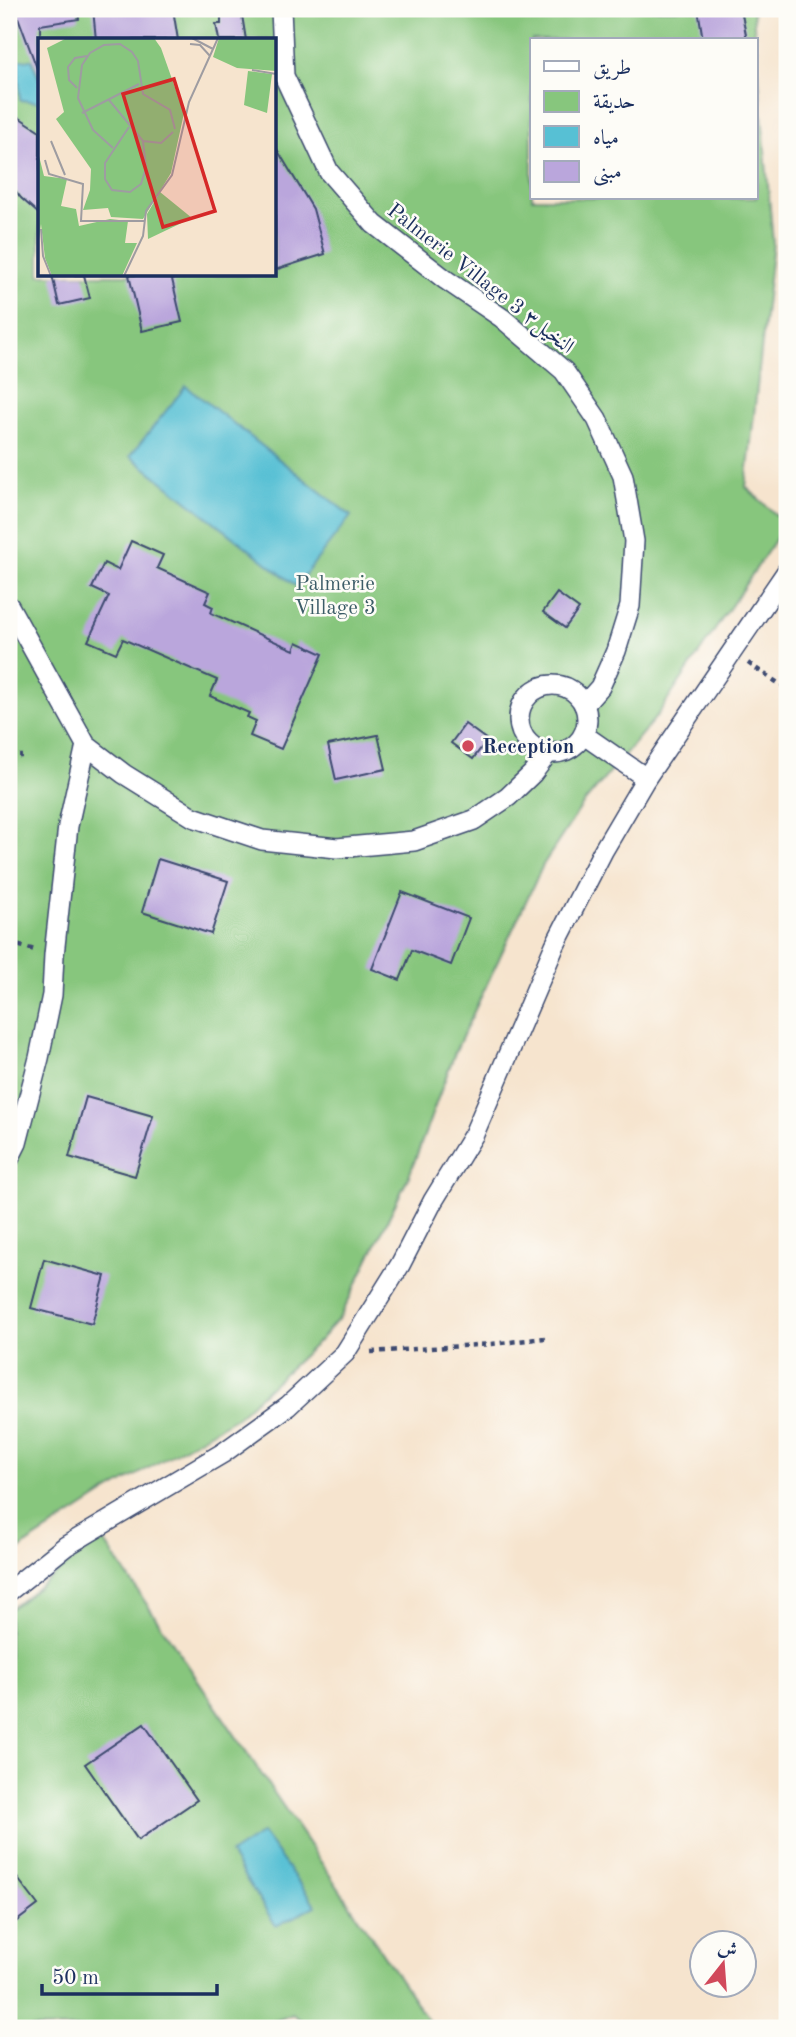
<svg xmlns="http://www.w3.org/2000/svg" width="796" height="2037" font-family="'Old Standard TT',Amiri,serif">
	<rect width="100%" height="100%" fill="#fdfcf7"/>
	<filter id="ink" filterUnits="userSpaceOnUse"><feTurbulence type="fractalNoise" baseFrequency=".0143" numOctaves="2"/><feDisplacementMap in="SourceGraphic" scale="14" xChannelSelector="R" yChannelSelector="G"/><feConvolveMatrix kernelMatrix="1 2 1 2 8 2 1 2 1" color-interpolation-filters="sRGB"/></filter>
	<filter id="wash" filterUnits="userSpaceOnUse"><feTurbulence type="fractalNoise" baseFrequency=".00686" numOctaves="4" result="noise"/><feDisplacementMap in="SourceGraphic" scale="28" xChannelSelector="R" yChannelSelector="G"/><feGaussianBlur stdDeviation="1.57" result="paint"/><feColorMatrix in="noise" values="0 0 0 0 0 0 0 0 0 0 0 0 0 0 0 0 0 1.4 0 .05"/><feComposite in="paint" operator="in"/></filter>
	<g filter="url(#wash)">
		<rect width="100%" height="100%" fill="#f6e4ce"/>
		<g fill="#87c67d" stroke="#517a6e" stroke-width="2" fill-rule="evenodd">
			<path d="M9 9H753L755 40H532V198H756V46L773 243 746 487 786 524 657 716 583 804 543 865 456 1050 409 1176 341 1316 320 1340 237 1417 107 1492 28 1543 9 1558ZM40 40H275V275H40Z"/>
			<path d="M102 1538 433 2028H311L293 2014 258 2028H9V1610Z"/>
		</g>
		<g fill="#57c0d4" stroke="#397899" stroke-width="2">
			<path d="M18 60H32L40 81V102L20 100Z"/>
			<path d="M186 386 351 516 296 586 130 456Z"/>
			<path d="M262 1833 316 1906 276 1926 230 1854Z"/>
		</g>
		<g id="blocks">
			<g fill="#baa6dc">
				<path d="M15 9H78L79 19 40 25V71H38Z"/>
				<path d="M93 9H173L178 40H96Z"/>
				<path d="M221 9H241L246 40H219L216 24H221Z"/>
				<path d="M698 9H741L747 40H703Z"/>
				<path d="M9 111 40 131V215L21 198 9 182Z"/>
				<path d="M275 146 313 209 325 254 275 270Z"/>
				<path d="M52 275H84L90 298 59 305Z"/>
				<path d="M129 275H171L182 322 142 331Z"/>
				<path d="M131 541 163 555 157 568 210 592 205 603 213 607 211 613 294 650 297 642 323 654 281 749 250 736 256 721 247 717 249 713 210 696 217 680 123 639 116 653 88 641 109 596 92 588 104 563 118 570Z"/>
				<path d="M557 593 579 609 565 628 543 612Z"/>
				<path d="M465 724 487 740 473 759 451 743Z"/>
				<path d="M378 735 386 769 336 780 328 745Z"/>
				<path d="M158 859 228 881 211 934 142 912Z"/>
				<path d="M402 892 469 918 451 965 412 950 400 980 372 969Z"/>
				<path d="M86 1097 153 1116 135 1176 69 1157Z"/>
				<path d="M44 1259 105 1276 92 1324 31 1308Z"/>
				<path d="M144 1724 197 1800 138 1840 85 1764Z"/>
				<path d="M9 1867 38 1905 9 1927Z"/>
			</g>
		</g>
	</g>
	<g filter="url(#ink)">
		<use href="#blocks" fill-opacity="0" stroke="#3c4a6f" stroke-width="2"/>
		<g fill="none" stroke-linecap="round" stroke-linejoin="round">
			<defs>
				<g id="minor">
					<path d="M281 9 284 76 329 172 374 224 446 280 502 318 564 371 597 419 623 476 634 541 630 606 616 651 600 687 584 705"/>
					<path d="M9 606 86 745 124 774 193 817 262 840 337 848 414 841 474 820 508 797 533 773 548 753"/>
					<circle cx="553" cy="719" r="34"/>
					<path d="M584 735 646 778"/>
					<path d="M9 1159 17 1143 39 1058 52 995 54 955 68 826 86 745"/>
					<path d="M9 1591 66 1546 223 1453 288 1406 345 1353 400 1265 433 1201 474 1134 555 945 603 851 646 778 787 571"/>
				</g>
			</defs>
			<use href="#minor" stroke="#3c4a6f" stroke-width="22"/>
			<g stroke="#3c4a6f" stroke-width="4.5" stroke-dasharray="5 5" stroke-linecap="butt">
				<path d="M748 663 787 689"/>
				<path d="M9 756H22"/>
				<path d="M9 943 35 950"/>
				<path d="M371 1352 492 1344 545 1338"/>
			</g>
			<use href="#minor" stroke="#fff" stroke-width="19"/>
		</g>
	</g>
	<circle fill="#d1495b" stroke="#fdfcf7" stroke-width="2.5" cx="468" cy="746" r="7"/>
	<g text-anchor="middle" stroke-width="5" stroke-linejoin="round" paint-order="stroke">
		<g font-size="21" fill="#1b2f5e" stroke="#fdfcf7">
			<text transform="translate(481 278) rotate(38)" y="7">Palmerie Village 3 النخيل٣</text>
		</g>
		<g font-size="21" fill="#3b5c67" stroke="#fdfcf7">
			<text x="335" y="590">Palmerie<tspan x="335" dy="24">Village 3</tspan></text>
		</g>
		<g font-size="21" font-weight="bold" fill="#1b2f5e" stroke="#fdfcf7" text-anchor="start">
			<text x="482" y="753">Reception</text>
		</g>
	</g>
	<g transform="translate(38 38)">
		<rect width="238" height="238" fill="#f6e4ce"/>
		<path d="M29 0H116L123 10 146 75 133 135 105 181 73 179 70 170 45 172 52 152 53 131 18 81 26 74 9 10ZM181 0H238V33L199 30 175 19ZM210 33 234 36 229 75 206 67ZM0 114 6 138 29 141 23 168 38 171 41 188 72 181 90 183 87 205H99L84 238H14L7 220 3 186 0 210ZM122 154 154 180 110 201 109 176Z" fill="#87c67d"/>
		<path fill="none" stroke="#9e9ca1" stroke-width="2" d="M154 0 175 11M152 6 162 7 172 18M214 32 238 36M39 50 31 42 30 29 37 20 49 18M71 62 105 103 123 105 135 94M44 75 101 46M91 89 67 125V141L74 152 92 154 103 146 108 130 105 103M13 103 27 137M75 110 55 92 40 60 44 27 52 15 66 7 82 6 94 14 100 23 105 56 132 72 137 91M7 122 11 136 45 146 43 183H106M3 191 5 218 13 238M86 238 105 198 108 173 134 137 151 64 180 0"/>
		<path fill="#d62828" fill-opacity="0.15" stroke="#d62828" stroke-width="3.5" d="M136 41 177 173 125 189 85 56Z"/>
		<rect width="238" height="238" fill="none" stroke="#1b2f5e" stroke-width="3.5"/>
	</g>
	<rect width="796" height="2037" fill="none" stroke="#fdfcf7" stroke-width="35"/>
	<rect x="530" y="38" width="228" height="161" fill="#fdfcf7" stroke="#a3aaba" stroke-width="2"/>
	<rect x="544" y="61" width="35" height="10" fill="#ffffff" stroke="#a3aaba" stroke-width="2"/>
	<text x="593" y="74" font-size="21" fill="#1b2f5e">طريق</text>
	<rect x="544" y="91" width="35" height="21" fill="#87c67d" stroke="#a3aaba" stroke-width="2"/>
	<text x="593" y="108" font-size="21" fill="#1b2f5e">حديقة</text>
	<rect x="544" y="126" width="35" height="21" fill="#57c0d4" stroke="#a3aaba" stroke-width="2"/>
	<text x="593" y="144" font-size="21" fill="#1b2f5e">مياه</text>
	<rect x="544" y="161" width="35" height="21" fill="#baa6dc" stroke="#a3aaba" stroke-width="2"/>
	<text x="593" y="178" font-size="21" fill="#1b2f5e">مبنى</text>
	<g transform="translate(723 1964) rotate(17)"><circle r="33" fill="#fdfcf7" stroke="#a3aaba" stroke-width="2"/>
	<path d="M0-5L12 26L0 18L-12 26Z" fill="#d1495b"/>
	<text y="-10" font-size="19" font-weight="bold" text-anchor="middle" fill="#1b2f5e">ش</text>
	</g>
	<path d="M42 1984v10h175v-10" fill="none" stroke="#1b2f5e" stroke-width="3.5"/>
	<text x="52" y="1984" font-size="21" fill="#1b2f5e" stroke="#fdfcf7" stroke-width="5" paint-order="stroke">50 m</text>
</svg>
